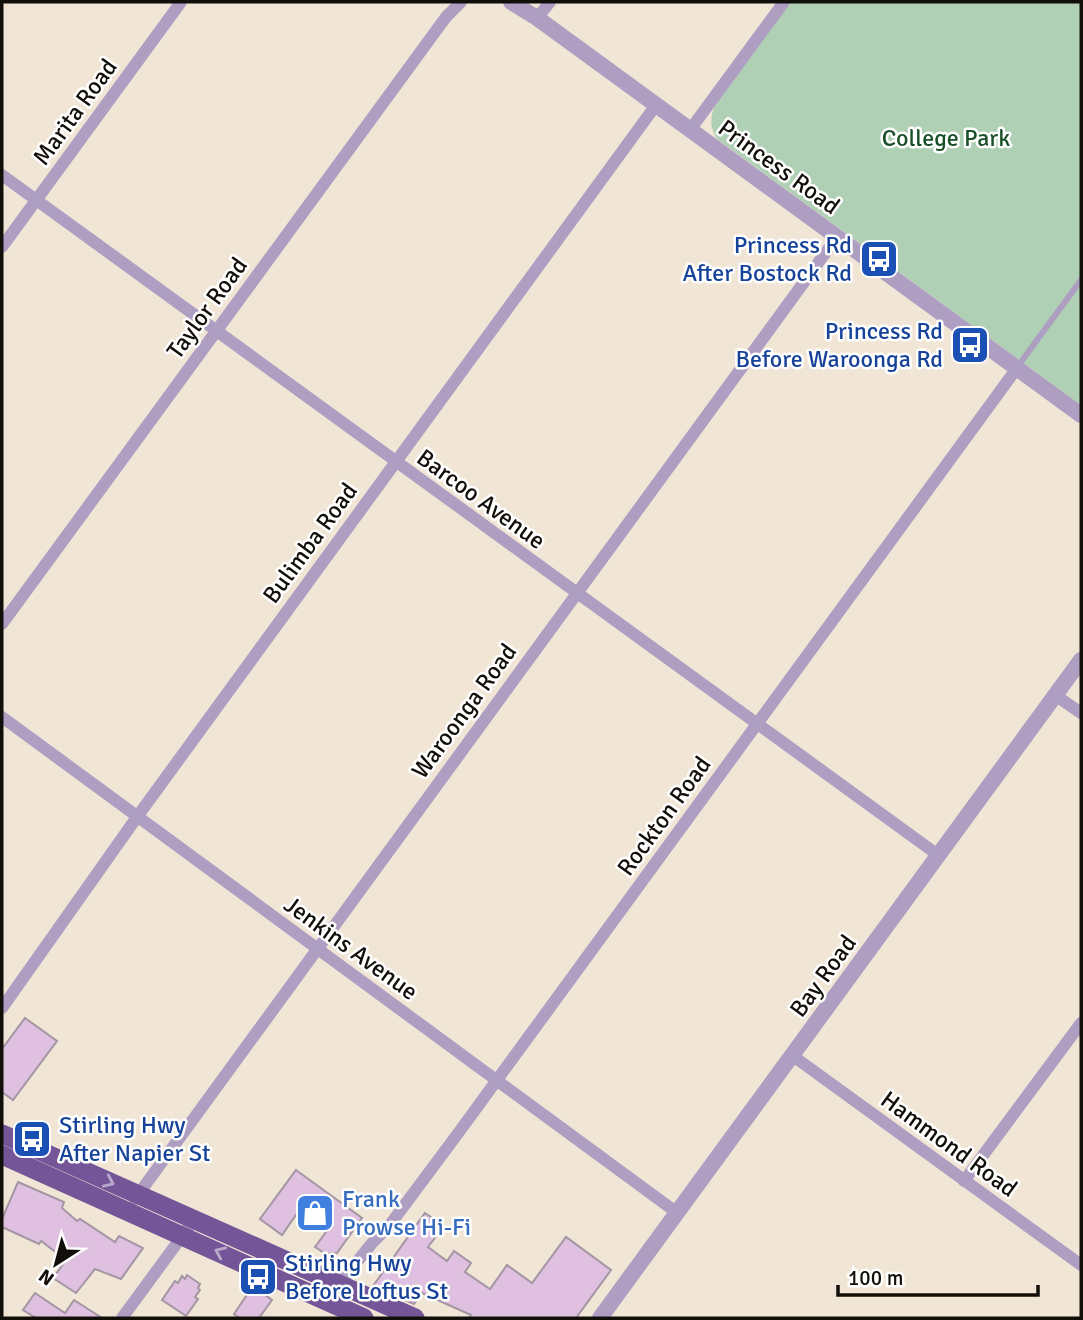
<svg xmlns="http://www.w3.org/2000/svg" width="1083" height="1320" font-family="Signika,sans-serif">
	<rect width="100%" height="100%" fill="#f1e5d6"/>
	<path fill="#afd0b4" d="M791 2H1081V405L717 139C710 127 710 120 714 107Z"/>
	<g fill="#e0c0e1" stroke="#a396a3" stroke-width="2">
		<path d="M25 1018 57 1041 13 1100 2 1092V1049Z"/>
		<path d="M296 1170 362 1218 337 1253 326 1254 315 1247 326 1232 298 1212 282 1235 260 1219Z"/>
		<path d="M18 1182 64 1202 62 1208 77 1221 80 1219 115 1242 119 1236 143 1248 121 1279 95 1269 76 1293 53 1278 66 1260 41 1241 39 1244 2 1227V1219Z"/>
		<path d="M425 1213 444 1226 428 1247 447 1261 454 1251 471 1263 465 1272 490 1289 507 1265 532 1283 566 1237 611 1270 576 1318H469L471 1315 422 1293 414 1304 373 1286Z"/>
		<path d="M187 1275 200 1284 198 1288 200 1290 195 1297 198 1299 186 1316 162 1300 175 1281 178 1283 182 1276 185 1279Z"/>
		<path d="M253 1286 272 1300 259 1318H239L234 1314Z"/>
		<path d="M35 1293 65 1313 74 1300 102 1318H36L23 1310Z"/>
	</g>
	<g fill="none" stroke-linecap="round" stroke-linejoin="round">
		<path stroke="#ad9ec2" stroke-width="6" d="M1018 366 1081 280"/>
		<g stroke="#ad9ec2" stroke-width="12">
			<path d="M537 18 550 2"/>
			<path d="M690 130 784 2"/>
			<path d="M2 175 938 855"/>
			<path d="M2 247 181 2"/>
			<path d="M2 624 446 17 461 2"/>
			<path d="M1055 695 1081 713"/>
			<path d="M2 717 676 1212"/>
			<path d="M2 1008 137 817 656 105"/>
			<path d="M793 1056 1081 1265"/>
			<path d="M964 1181 1081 1023"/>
			<path d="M135 1199 837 237"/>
			<path d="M339 1284 373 1242 389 1226 459 1132 1017 368"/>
			<path d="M122 1318 194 1220"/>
		</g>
		<g stroke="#ad9ec2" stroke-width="16">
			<path d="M511 2 537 18 1081 415"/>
			<path d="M600 1318 1081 660"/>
		</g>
		<g stroke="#735598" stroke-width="19">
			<path d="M2 1134 415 1318"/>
			<path d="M2 1155 364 1318"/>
		</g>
	</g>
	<defs><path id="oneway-chevron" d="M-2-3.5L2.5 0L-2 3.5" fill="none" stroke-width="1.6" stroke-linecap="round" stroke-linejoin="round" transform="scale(1.75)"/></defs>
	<g stroke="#b9aacc">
		<use href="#oneway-chevron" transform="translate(109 1182) rotate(24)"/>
		<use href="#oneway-chevron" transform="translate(220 1252) rotate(-156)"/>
	</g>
	<defs>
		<symbol id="bus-square" viewBox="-11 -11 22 22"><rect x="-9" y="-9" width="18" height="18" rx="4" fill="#1a4fb4" stroke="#fff"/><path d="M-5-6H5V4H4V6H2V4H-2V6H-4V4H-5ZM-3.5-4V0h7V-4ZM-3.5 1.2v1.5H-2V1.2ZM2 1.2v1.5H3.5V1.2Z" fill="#fff"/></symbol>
		<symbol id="shop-square" viewBox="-11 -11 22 22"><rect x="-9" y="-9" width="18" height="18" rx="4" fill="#3f7fe0" stroke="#fff"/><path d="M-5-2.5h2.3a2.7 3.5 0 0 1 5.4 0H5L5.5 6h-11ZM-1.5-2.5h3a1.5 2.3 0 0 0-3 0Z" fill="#fff"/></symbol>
	</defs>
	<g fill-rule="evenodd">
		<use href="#bus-square" x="857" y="237" width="44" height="44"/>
		<use href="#bus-square" x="948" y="323" width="44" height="44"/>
		<use href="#bus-square" x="10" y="1117" width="44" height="44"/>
		<use href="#shop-square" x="293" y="1191" width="44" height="44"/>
		<use href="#bus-square" x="236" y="1255" width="44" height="44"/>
	</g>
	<g text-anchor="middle" stroke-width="5" stroke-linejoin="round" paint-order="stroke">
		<g font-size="24" fill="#120e09" stroke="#fff">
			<text transform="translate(75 112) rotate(-54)" y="8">Marita Road</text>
			<text transform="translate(779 167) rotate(36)" y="8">Princess Road</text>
			<text transform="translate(207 308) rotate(-54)" y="8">Taylor Road</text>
			<text transform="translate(481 499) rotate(36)" y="8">Barcoo Avenue</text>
			<text transform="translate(310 543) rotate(-54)" y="8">Bulimba Road</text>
			<text transform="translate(464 711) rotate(-54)" y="8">Waroonga Road</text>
			<text transform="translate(664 816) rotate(-54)" y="8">Rockton Road</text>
			<text transform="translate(351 948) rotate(36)" y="8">Jenkins Avenue</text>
			<text transform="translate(823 976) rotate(-54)" y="8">Bay Road</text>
			<text transform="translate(949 1144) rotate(36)" y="8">Hammond Road</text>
		</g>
		<g font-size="24" fill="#1a5028" stroke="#fff">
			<text x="946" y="146">College Park</text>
		</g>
		<g font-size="24" fill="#164399" stroke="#fff" text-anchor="end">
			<text x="852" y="253">Princess Rd<tspan x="852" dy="28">After Bostock Rd</tspan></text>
			<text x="943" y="339">Princess Rd<tspan x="943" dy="28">Before Waroonga Rd</tspan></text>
			<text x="59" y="1133" text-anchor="start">Stirling Hwy<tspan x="59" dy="28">After Napier St</tspan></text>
			<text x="285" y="1271" text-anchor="start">Stirling Hwy<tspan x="285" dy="28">Before Loftus St</tspan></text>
		</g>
		<g font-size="24" fill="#366cbe" stroke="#fff" text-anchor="start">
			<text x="342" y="1207">Frank<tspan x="342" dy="28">Prowse Hi-Fi</tspan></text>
		</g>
	</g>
	<rect width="1083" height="1320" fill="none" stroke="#120e09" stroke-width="7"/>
	<g transform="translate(56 1264) rotate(216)" stroke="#ffffff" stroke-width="5" paint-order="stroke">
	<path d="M0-5L12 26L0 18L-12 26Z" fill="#120e09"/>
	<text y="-10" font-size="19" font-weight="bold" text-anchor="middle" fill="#120e09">N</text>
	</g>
	<path d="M838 1285v10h200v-10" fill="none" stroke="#120e09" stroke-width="3.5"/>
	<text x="848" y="1285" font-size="21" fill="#120e09" stroke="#ffffff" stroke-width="5" paint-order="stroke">100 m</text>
</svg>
